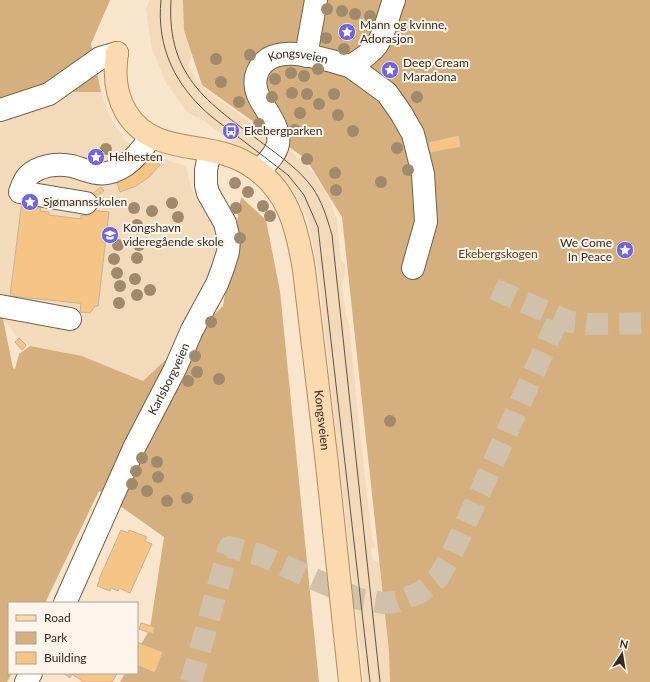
<svg xmlns="http://www.w3.org/2000/svg" width="650" height="682" font-family="Lato,sans-serif">
	<rect width="100%" height="100%" fill="#f9e5cc"/>
	<g fill="#f3daba">
		<path d="M150 0H187L193 50 188 65 197 80 207 91 264 133 271 141 258 156 240 148 199 117 198 118 187 112 166 83 152 49 149 31 146 9Z"/>
		<path d="M51 92H101L109 115 125 141 159 158 186 166 191 188 218 226 219 261 175 350 143 381 82 356 30 346 16 336 3 319 0 317V99Z"/>
		<path d="M289 150 311 170 324 188 337 219 341 260 345 265V271L342 286 343 294 346 316 349 323 359 424 372 538 375 547 371 548 372 560 382 564 395 682H364L318 271 312 238 308 219 297 197 288 185 273 169Z"/>
	</g>
	<g fill="#d5af7e">
		<path d="M0 0H110L91 44 101 92H51L0 99Z"/>
		<path d="M183 0H650V682H390L389 651 342 217 306 159 202 85 184 30Z"/>
		<path d="M241 197 266 220 280 291 319 682H120L125 673H137V651L150 629 164 537 99 491 45 603H9V673H12L7 682H0V317L3 319 13 368 15 369 19 354 30 346 82 356 143 381 223 306Z"/>
	</g>
	<g fill="#f6c585" stroke="#c5b29a">
		<path d="M459 135 461 147 430 153 428 142Z"/>
		<path d="M153 158 160 165 149 177 136 186 120 192 117 182 131 176Z"/>
		<path d="M101 187 104 191 94 199 91 195Z"/>
		<path d="M22 201 41 204 40 211 49 212V215L81 219V215L89 216V210L109 212 98 306H95L90 313 80 312 81 304 78 303 10 296Z"/>
		<path d="M19 338 26 345 22 350 15 342Z"/>
		<path d="M121 530 128 533 129 530 147 537 145 541 152 544 130 593 119 588 118 591 111 588 110 591 97 586 100 579H99Z"/>
		<path d="M141 623 155 627 153 634 139 629Z"/>
		<path d="M137 642 163 652 155 673 137 665Z"/>
		<path d="M63 673H115L117 674 112 682H84L72 674 70 678Z"/>
	</g>
	<g fill="none" stroke-linecap="round" stroke-linejoin="round">
		<g stroke="#d1c0aa" stroke-width="22" stroke-dasharray="22 11" stroke-linecap="butt">
			<path d="M494 289 570 322 589 324 650 323"/>
			<path d="M191 682 229 547 260 555 359 599 383 603 396 602 421 592 438 578 451 556 559 317"/>
		</g>
		<defs>
			<g id="minor">
				<path d="M306 56 316 0"/>
				<path d="M350 66 387 93 401 113 413 134 423 174 426 222 413 268"/>
				<path d="M0 110 49 94 100 58 117 53"/>
				<path id="s1" d="M259 171C265 164 276 155 278 144 281 128 266 111 259 97 255 89 254 79 258 71 272 39 325 60 350 66 386 46 381 35 394 0"/>
				<path d="M86 203 20 192C22 186 24 180 28 176 39 165 58 163 72 166 83 169 95 175 107 173 128 169 140 152 151 137"/>
				<path d="M0 306 70 319"/>
				<path id="s2" d="M65 603 135 446 175 369 192 330 217 284 223 268 228 252 229 240 225 223 208 193 206 185V170L210 151"/>
				<path d="M26 682 31 673"/>
			</g>
			<g id="major">
				<path id="s3" d="M117 53C114 74 115 93 126 112 154 158 208 139 248 164 288 188 297 227 304 270L327 464 350 682"/>
			</g>
		</defs>
		<use href="#minor" stroke="#72614b" stroke-width="24"/>
		<use href="#major" stroke="#b38d5c" stroke-width="24"/>
		<use href="#minor" stroke="#fff" stroke-width="22"/>
		<use href="#major" stroke="#fbdab0" stroke-width="22"/>
		<g stroke="#5e5447" stroke-width="1">
			<path d="M161 0C156 48 176 87 212 117L288 175 304 195 318 227 370 682"/>
			<path d="M171 0C166 80 212 105 269 148 285 160 300 171 312 187 322 201 327 218 332 235L380 682"/>
		</g>
	</g>
	<g fill="#a18a6c">
		<circle cx="327" cy="9" r="6"/>
		<circle cx="342" cy="11" r="6"/>
		<circle cx="355" cy="14" r="6"/>
		<circle cx="370" cy="16" r="6"/>
		<circle cx="326" cy="38" r="6"/>
		<circle cx="344" cy="49" r="6"/>
		<circle cx="250" cy="55" r="6"/>
		<circle cx="216" cy="59" r="6"/>
		<circle cx="318" cy="69" r="6"/>
		<circle cx="291" cy="73" r="6"/>
		<circle cx="304" cy="76" r="6"/>
		<circle cx="275" cy="79" r="6"/>
		<circle cx="221" cy="82" r="6"/>
		<circle cx="292" cy="93" r="6"/>
		<circle cx="307" cy="94" r="6"/>
		<circle cx="334" cy="94" r="6"/>
		<circle cx="272" cy="97" r="6"/>
		<circle cx="417" cy="97" r="6"/>
		<circle cx="239" cy="102" r="6"/>
		<circle cx="319" cy="104" r="6"/>
		<circle cx="300" cy="113" r="6"/>
		<circle cx="338" cy="115" r="6"/>
		<circle cx="259" cy="124" r="6"/>
		<circle cx="295" cy="130" r="6"/>
		<circle cx="353" cy="131" r="6"/>
		<circle cx="397" cy="148" r="6"/>
		<circle cx="106" cy="149" r="6"/>
		<circle cx="307" cy="159" r="6"/>
		<circle cx="408" cy="170" r="6"/>
		<circle cx="335" cy="173" r="6"/>
		<circle cx="381" cy="182" r="6"/>
		<circle cx="235" cy="183" r="6"/>
		<circle cx="336" cy="190" r="6"/>
		<circle cx="248" cy="192" r="6"/>
		<circle cx="172" cy="203" r="6"/>
		<circle cx="263" cy="206" r="6"/>
		<circle cx="134" cy="208" r="6"/>
		<circle cx="236" cy="208" r="6"/>
		<circle cx="152" cy="211" r="6"/>
		<circle cx="270" cy="216" r="6"/>
		<circle cx="178" cy="217" r="6"/>
		<circle cx="137" cy="225" r="6"/>
		<circle cx="240" cy="238" r="6"/>
		<circle cx="118" cy="245" r="6"/>
		<circle cx="139" cy="245" r="6"/>
		<circle cx="137" cy="258" r="6"/>
		<circle cx="114" cy="259" r="6"/>
		<circle cx="117" cy="273" r="6"/>
		<circle cx="135" cy="279" r="6"/>
		<circle cx="120" cy="286" r="6"/>
		<circle cx="150" cy="290" r="6"/>
		<circle cx="137" cy="295" r="6"/>
		<circle cx="119" cy="303" r="6"/>
		<circle cx="211" cy="322" r="6"/>
		<circle cx="195" cy="356" r="6"/>
		<circle cx="197" cy="372" r="6"/>
		<circle cx="219" cy="379" r="6"/>
		<circle cx="188" cy="381" r="6"/>
		<circle cx="390" cy="421" r="6"/>
		<circle cx="142" cy="458" r="6"/>
		<circle cx="157" cy="462" r="6"/>
		<circle cx="136" cy="471" r="6"/>
		<circle cx="158" cy="477" r="6"/>
		<circle cx="132" cy="484" r="6"/>
		<circle cx="147" cy="491" r="6"/>
		<circle cx="187" cy="498" r="6"/>
		<circle cx="167" cy="501" r="6"/>
	</g>
	<defs>
		<symbol id="sight-disc" viewBox="-11 -11 22 22"><circle r="9.5" fill="#7065e0" stroke="#fdf5eb"/><path d="M0-6L1.8-2.2L6-1.7L2.9 1.2L3.7 5.4L0 3.3L-3.7 5.4L-2.9 1.2L-6-1.7L-1.8-2.2Z" fill="#fff"/></symbol>
		<symbol id="bus-disc" viewBox="-11 -11 22 22"><circle r="9.5" fill="#7065e0" stroke="#fdf5eb"/><path d="M-5-6H5V4H4V6H2V4H-2V6H-4V4H-5ZM-3.5-4V0h7V-4ZM-3.5 1.2v1.5H-2V1.2ZM2 1.2v1.5H3.5V1.2Z" fill="#fff"/></symbol>
		<symbol id="school-disc" viewBox="-11 -11 22 22"><circle r="9.5" fill="#7065e0" stroke="#fdf5eb"/><path d="M0-5L7-2L0 1L-7-2ZM-4 1L0 2.5L4 1V4Q0 6-4 4Z" fill="#fff"/></symbol>
	</defs>
	<g fill-rule="evenodd">
		<use href="#sight-disc" x="337" y="22" width="20" height="20"/>
		<use href="#sight-disc" x="380" y="60" width="20" height="20"/>
		<use href="#bus-disc" x="221" y="121" width="20" height="20"/>
		<use href="#sight-disc" x="86" y="147" width="20" height="20"/>
		<use href="#sight-disc" x="20" y="192" width="20" height="20"/>
		<use href="#school-disc" x="100" y="225" width="20" height="20"/>
		<use href="#sight-disc" x="615" y="240" width="20" height="20"/>
	</g>
	<g text-anchor="middle" stroke-width="4" stroke-linejoin="round" paint-order="stroke">
		<g font-size="12" fill="#332b22" stroke="#fdf5eb" text-anchor="start">
			<text x="360" y="29">Mann og kvinne,<tspan x="360" dy="14">Adorasjon</tspan></text>
			<text x="403" y="67">Deep Cream<tspan x="403" dy="14">Maradona</tspan></text>
			<text x="244" y="135">Ekebergparken</text>
			<text x="109" y="161">Helhesten</text>
			<text x="43" y="206">Sjømannsskolen</text>
			<text x="123" y="232">Kongshavn<tspan x="123" dy="14">videregående skole</tspan></text>
			<text x="612" y="247" text-anchor="end">We Come<tspan x="612" dy="14">In Peace</tspan></text>
		</g>
		<g font-size="12" fill="#332b22" stroke="#fdf5eb">
			<text dy="4" stroke="none"><textPath href="#s1" startOffset="159">Kongsveien</textPath></text>
			<text dy="4" stroke="none"><textPath href="#s2" startOffset="247">Karlsborgveien</textPath></text>
			<text dy="4" stroke="none"><textPath href="#s3" startOffset="473">Kongsveien</textPath></text>
		</g>
		<g font-size="12" fill="#59401d" stroke="#fdf5eb">
			<text x="498" y="258">Ekebergskogen</text>
		</g>
	</g>
	<rect x="8" y="602" width="130" height="72" fill="#fdf5eb" stroke="#aca49b"/>
	<rect x="16" y="615" width="20" height="6" fill="#fbdab0" stroke="#aca49b"/>
	<text x="44" y="622" font-size="12" fill="#332b22">Road</text>
	<rect x="16" y="632" width="20" height="12" fill="#d5af7e" stroke="#aca49b"/>
	<text x="44" y="642" font-size="12" fill="#332b22">Park</text>
	<rect x="16" y="652" width="20" height="12" fill="#f6c585" stroke="#aca49b"/>
	<text x="44" y="662" font-size="12" fill="#332b22">Building</text>
	<g transform="translate(622 654) rotate(12)" stroke="#fdf5eb" stroke-width="3" paint-order="stroke">
	<path d="M0-3L7 15L0 10L-7 15Z" fill="#332b22"/>
	<text y="-6" font-size="11" font-weight="bold" text-anchor="middle" fill="#332b22">N</text>
	</g>
</svg>
